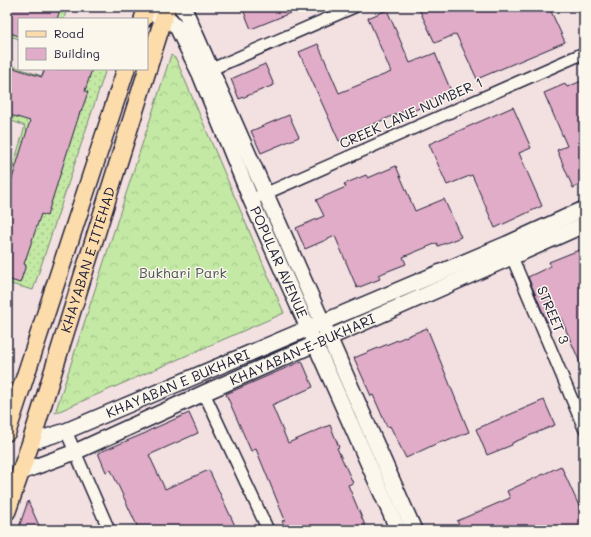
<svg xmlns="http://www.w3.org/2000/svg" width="591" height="537" font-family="Mali,sans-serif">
	<defs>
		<pattern id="grass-dots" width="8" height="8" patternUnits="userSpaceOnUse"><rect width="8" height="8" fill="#c3e9a4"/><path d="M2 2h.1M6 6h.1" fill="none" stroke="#a7c88e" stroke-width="1.8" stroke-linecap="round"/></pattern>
		<pattern id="forest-crowns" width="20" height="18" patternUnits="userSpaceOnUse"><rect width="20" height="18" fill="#c3e9a4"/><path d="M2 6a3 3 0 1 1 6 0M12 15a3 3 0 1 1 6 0" fill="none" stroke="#a7c88e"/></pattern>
	</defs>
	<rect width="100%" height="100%" fill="#f3e0e1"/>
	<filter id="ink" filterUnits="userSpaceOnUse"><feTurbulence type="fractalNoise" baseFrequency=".025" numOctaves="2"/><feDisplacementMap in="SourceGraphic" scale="8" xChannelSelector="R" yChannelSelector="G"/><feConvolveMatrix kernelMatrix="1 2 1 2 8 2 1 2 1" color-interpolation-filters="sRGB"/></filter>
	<g filter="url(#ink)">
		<g fill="url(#grass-dots)" stroke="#728670">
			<path d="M7 7H67L64 19H19V39L7 35Z"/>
			<path d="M7 64 42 76 44 69H106L33 290 7 283V176L10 177 25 126 7 119Z"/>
		</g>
		<path fill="url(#forest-crowns)" stroke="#728670" d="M171 55 176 59 284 313 55 413Z"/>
		<g fill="#e0acc7" stroke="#22223b">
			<path d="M13 7H61L57 19H19V36L7 32V25Z"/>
			<path d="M242 7H305L251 29Z"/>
			<path d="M418 7H549L565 42 477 79 456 34 435 43Z"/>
			<path d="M387 10 410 63 435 53 451 91 428 101 429 104 408 113 407 110 359 130 360 133 339 141 299 52 318 44 339 93 391 72 368 18Z"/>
			<path d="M265 64 274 85 239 99 231 79Z"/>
			<path d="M7 66 42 77 45 69H92L85 91 88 92 81 112H80L47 216 41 214 24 264 26 265 20 283 7 279V195L30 121 7 114Z"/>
			<path d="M584 80V183L573 188 557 150 567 146 544 93 565 84 567 87Z"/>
			<path d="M513 107 531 148 519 153 542 206 495 228 472 175 447 185 429 144Z"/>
			<path d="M289 115 299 137 261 153 251 131Z"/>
			<path d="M396 166 415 211 444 199 461 237 438 246 437 243 403 257 406 264 378 275 380 279 357 288 335 236 305 249 296 228 324 216 316 200 346 187 344 184 366 175 368 178Z"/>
			<path d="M584 248V372L560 316 547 322 528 277 551 266 549 262Z"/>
			<path d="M427 328 469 432 445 442 444 440 406 458 390 426 387 427 373 395 371 396 354 358Z"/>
			<path d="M302 361 313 387 272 405 288 443 330 425 339 447 337 448 353 483 348 485 367 530H286L282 521 285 520 256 449 251 451 226 394Z"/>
			<path d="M544 400 555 425 512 443V445L487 455 476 429Z"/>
			<path d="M189 413 198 433 149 455 165 489 209 470 237 530H139L111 470 106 472 98 453 148 432V431Z"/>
			<path d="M561 466 584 517V530H462L457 521 510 498 507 491Z"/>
			<path d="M28 501 41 530H18Z"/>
		</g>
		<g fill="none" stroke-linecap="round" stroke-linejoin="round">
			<defs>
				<g id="street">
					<path d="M205 72 354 7"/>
					<path d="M251 200 584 53"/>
					<path d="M512 257 584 428"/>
					<path d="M204 393 268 530"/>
					<path d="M66 431 109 530"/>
				</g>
				<g id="secondary">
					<path d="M181 7 186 13 414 530"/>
					<path id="s1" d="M146 11 170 20 177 27 200 74 251 200 398 530"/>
					<path id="s2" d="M31 442 66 431 507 244 584 209"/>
					<path id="s3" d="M21 472 75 452 204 393 584 225"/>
				</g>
				<g id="primary">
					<path d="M143 19 147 7"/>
					<path d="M7 432 126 69"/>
					<path id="s4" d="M7 511 31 442 167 7"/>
				</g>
			</defs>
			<use href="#street" stroke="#22223b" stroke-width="14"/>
			<use href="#secondary" stroke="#22223b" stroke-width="18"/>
			<use href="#primary" stroke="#22223b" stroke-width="20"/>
			<use href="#street" stroke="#fbf7ec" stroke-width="11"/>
			<use href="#secondary" stroke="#fbf7ec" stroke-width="15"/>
			<use href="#primary" stroke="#fddcac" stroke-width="17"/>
		</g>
	</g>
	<g text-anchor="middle" stroke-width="3" stroke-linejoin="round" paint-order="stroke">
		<g font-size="14" fill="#22223b" stroke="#fbf7ec">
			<text transform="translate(411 113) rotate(-24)" y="5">CREEK LANE NUMBER 1</text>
			<text dy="5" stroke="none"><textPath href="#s4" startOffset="264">KHAYABAN E ITTEHAD</textPath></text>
			<text dy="5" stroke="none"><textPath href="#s1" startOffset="292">POPULAR AVENUE</textPath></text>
			<text transform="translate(553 315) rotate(67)" y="5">STREET 3</text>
			<text dy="5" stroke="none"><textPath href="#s3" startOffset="307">KHAYABAN-E-BUKHARI</textPath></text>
			<text dy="5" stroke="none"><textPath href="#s2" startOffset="158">KHAYABAN E BUKHARI</textPath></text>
		</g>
		<g font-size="14" fill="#4a5455" stroke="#fbf7ec">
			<text x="183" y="278">Bukhari Park</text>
		</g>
	</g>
	<rect width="591" height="537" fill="none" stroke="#fbf7ec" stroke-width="24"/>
	<rect x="12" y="12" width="567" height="513" fill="none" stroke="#22223b" stroke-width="1.5" filter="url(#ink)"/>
	<rect x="18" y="18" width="130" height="52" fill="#fbf7ec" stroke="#a4a2a5"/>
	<rect x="26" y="31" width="20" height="6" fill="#fddcac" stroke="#a4a2a5"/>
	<text x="54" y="38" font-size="12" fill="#22223b">Road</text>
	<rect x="26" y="48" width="20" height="12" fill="#e0acc7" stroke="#a4a2a5"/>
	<text x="54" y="58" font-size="12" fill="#22223b">Building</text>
</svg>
